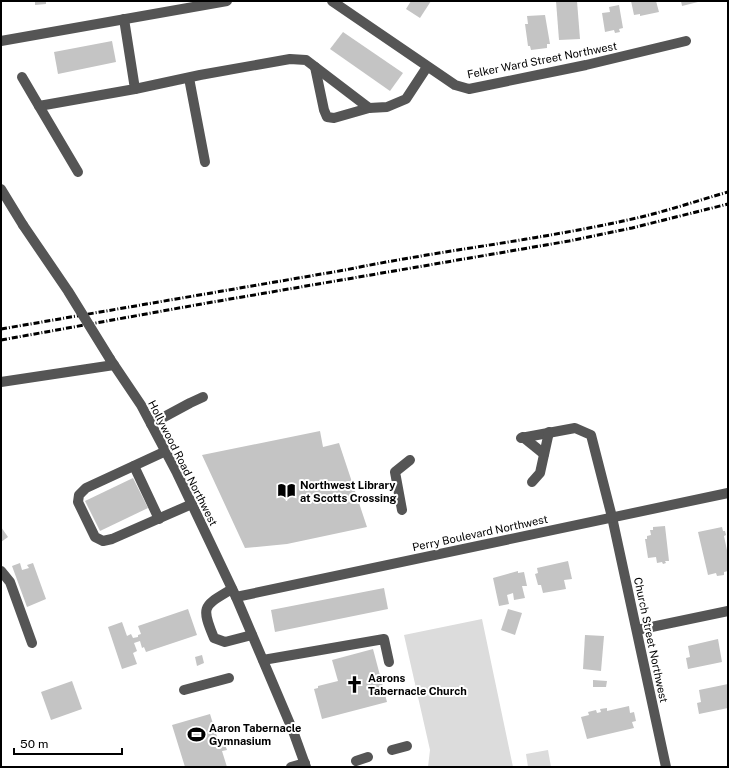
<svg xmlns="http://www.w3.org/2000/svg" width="729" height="768" font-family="'Public Sans',sans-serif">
	<rect width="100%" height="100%" fill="#fff"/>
	<g fill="#dcdcdc">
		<path d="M482 619 513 767H428L430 750 404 635Z"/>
		<path d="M548 750 551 767H528L526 754Z"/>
	</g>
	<g fill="#c4c4c4">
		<path d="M35 1H46V4L35 5Z"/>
		<path d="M411 1H431L420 18 406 9Z"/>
		<path d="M556 1H577L580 39 559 40Z"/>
		<path d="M631 1H656L659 12 640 16V14L634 15Z"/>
		<path d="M681 1H698V2L682 6Z"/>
		<path d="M619 5 623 28 619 29 620 32 615 33 614 30 605 32 602 13 610 12 609 7Z"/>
		<path d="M545 15 550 44H547V48L531 50 530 46H528L525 24H528L527 16Z"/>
		<path d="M343 32 403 73 390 91 330 49Z"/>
		<path d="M112 41 116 62 58 74 54 52Z"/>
		<path d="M320 431 323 447 339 443 367 527 287 544 245 548 202 455Z"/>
		<path d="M133 478 148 508 100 531 85 501Z"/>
		<path d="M665 526 669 561H665L666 563 663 564 662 562 657 563 656 557 648 558 645 539H647V536L651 535 650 530H653V527Z"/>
		<path d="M1 527 8 537 1 542Z"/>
		<path d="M722 527 723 531H725L726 535 724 536 728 555V571L724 572V575L717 576 716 573 708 575 698 532Z"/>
		<path d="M568 561 572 579 564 580 566 589 543 593 541 585H538L535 574 538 573 537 568Z"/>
		<path d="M20 563 22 570 29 568 27 565 33 563 46 599 27 607 12 566Z"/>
		<path d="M518 571V573L524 572 527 586H522L525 598 514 600 513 593 507 595 509 604 499 606 493 578Z"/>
		<path d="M384 588 388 609 275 632 271 610Z"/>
		<path d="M188 609 197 635 146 652 144 647 142 648 140 641 134 643 137 651 133 653 137 664 122 669 108 627 122 622 127 636 131 634 133 638 138 637V635L141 634 138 626Z"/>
		<path d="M508 609 522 613 515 635 501 630Z"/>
		<path d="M585 635 604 636 601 671 583 669Z"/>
		<path d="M718 639 722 662 688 669 686 658 690 657 688 646Z"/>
		<path d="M373 649 387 702 322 719 314 689 318 688V686L338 681 332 660Z"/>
		<path d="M202 655 204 663 197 666 195 657Z"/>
		<path d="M593 680 607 681 606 687H593Z"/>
		<path d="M72 681 82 709 51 720 41 692Z"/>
		<path d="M728 684V708L699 714 697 703 701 702 699 690Z"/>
		<path d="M629 706 630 713 634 712 636 721 632 722 634 728 587 739 581 717 589 715 588 712 596 710 597 713 601 712 600 709 607 708V711Z"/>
		<path d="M210 714 219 743 224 742 227 750 222 751 227 767H185L172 725Z"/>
	</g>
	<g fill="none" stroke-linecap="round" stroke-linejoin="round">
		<g stroke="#555" stroke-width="10">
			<path d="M332 1 455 85 469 89 586 65 686 41"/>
			<path d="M1 41 227 1"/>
			<path d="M315 67 324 110 327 117 334 118 369 108"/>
			<path d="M22 77 39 106 135 89 124 19"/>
			<path d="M189 78 205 162"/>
			<path d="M135 89 200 75 290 59 306 60 369 108 387 107 406 99 427 67"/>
			<path d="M39 106 78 172"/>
			<path d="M1 189 23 225"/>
			<path d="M110 359 141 405 177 473 236 597 293 731 306 767"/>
			<path d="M1 382 114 365"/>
			<path d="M151 424 190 403 203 397"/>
			<path d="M523 437 544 454"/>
			<path d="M521 438 575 428 591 435 612 517 666 767"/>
			<path d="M166 451 86 488 79 495 78 502 95 537 103 541 112 539 192 504"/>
			<path d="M134 466 159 519"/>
			<path d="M532 482 540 473 549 432"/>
			<path d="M402 510 395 472 410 460"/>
			<path d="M1 571 10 582 32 643"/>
			<path d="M232 589C204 606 200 605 214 638L225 642 252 635"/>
			<path d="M236 597 728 493"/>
			<path d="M637 630 728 611"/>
			<path d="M263 660 384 639 389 662"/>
			<path d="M184 690 229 678"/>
			<path d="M392 750 407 746"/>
			<path d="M356 761 368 757"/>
			<path d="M291 767 305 763"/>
		</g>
		<g stroke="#000" stroke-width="3" stroke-dasharray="6 2 1 2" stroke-linecap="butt">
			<path d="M1 329 345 270C437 251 531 241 623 221 658 214 693 202 728 192"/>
			<path d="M1 340 207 303 569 241 632 228 728 204"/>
		</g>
		<path stroke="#555" stroke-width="10" d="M23 225 68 291 110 359"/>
	</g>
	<defs>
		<symbol id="library-bare" viewBox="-9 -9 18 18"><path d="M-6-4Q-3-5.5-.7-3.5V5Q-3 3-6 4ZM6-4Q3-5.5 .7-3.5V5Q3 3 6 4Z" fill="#000" stroke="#fff" stroke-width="2.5" paint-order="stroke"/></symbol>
		<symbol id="church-bare" viewBox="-9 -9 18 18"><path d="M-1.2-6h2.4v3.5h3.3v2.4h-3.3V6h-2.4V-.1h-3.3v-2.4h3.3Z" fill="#000" stroke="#fff" stroke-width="2.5" paint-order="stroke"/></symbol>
		<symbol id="stadium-bare" viewBox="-9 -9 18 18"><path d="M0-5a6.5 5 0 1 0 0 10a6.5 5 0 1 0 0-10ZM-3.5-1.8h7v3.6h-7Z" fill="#000" stroke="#fff" stroke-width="2.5" paint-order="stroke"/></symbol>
	</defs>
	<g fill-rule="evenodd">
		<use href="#library-bare" x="274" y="478" width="25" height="25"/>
		<use href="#church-bare" x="342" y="672" width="25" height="25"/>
		<use href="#stadium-bare" x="184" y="722" width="25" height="25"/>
	</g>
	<g text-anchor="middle" stroke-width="4" stroke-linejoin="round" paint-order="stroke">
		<g font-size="11" fill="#000" stroke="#fff">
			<text transform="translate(542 60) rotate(-11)" y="4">Felker Ward Street Northwest</text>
			<text transform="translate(183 463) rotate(63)" y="4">Hollywood Road Northwest</text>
			<text transform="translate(480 533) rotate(-12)" y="4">Perry Boulevard Northwest</text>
			<text transform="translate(651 640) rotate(78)" y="4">Church Street Northwest</text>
		</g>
		<g font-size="11" font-weight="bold" fill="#000" stroke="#fff" text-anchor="start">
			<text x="300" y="489">Northwest Library<tspan x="300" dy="13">at Scotts Crossing</tspan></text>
			<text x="368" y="682">Aarons<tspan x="368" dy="13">Tabernacle Church</tspan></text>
			<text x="209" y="732">Aaron Tabernacle<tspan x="209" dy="13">Gymnasium</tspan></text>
		</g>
	</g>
	<rect width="729" height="768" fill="none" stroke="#000000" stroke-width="4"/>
	<path d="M14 748v6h108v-6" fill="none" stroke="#000000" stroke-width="2"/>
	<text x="20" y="748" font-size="12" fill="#000000" stroke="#ffffff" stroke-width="3" paint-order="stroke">50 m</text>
</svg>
